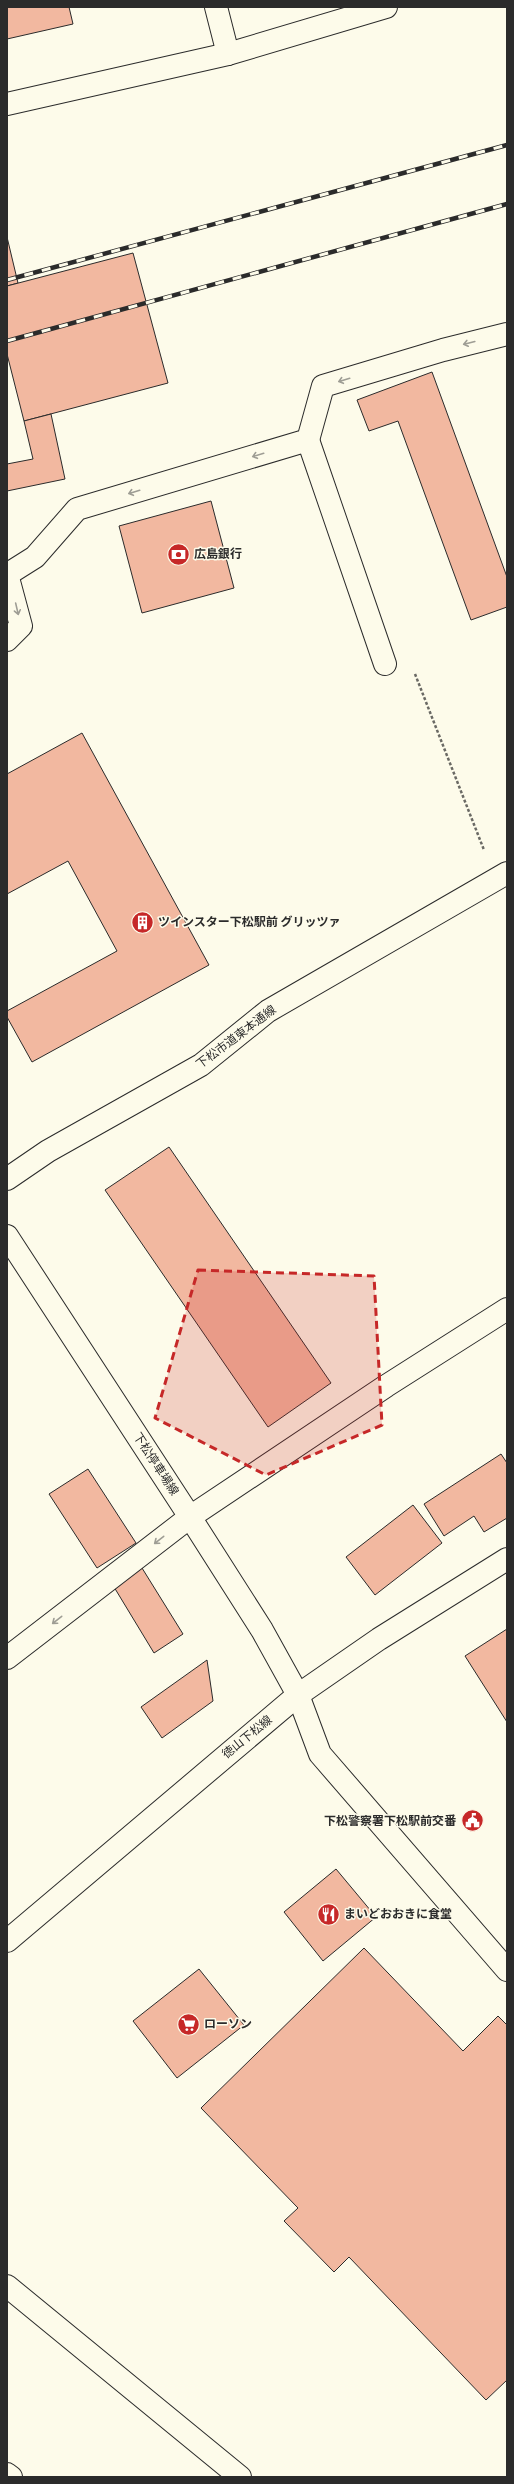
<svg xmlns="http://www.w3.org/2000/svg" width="514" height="2484" font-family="'Fira Sans','Noto Sans JP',sans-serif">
	<rect width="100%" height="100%" fill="#fdfbea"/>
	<g fill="#f2b8a0" stroke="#2b2b2b">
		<path d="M7 7H69L73 24 7 39Z"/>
		<path d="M7 237 18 283 7 286Z"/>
		<path d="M133 253 168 383 24 421 7 354V286Z"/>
		<path d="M432 372 507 577V607L471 620 398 421 369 431 357 400Z"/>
		<path d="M51 414 65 479 7 491V464L33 459 24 421Z"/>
		<path d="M211 501 234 588 142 613 119 526Z"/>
		<path d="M82 733 209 965 32 1062 7 1017V1011L117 951 68 861 7 894V774Z"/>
		<path d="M169 1147 331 1383 268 1427 105 1190Z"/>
		<path d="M501 1454 507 1463V1518L484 1532 474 1516 444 1536 424 1504Z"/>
		<path d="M88 1469 136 1543 97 1568 49 1494Z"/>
		<path d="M413 1505 442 1543 375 1595 346 1557Z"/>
		<path d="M142 1568 183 1634 154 1653 114 1587Z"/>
		<path d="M507 1629V1722L465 1656Z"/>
		<path d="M207 1660 213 1701 162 1738 141 1707Z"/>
		<path d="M336 1869 376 1917 323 1961 284 1912Z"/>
		<path d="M364 1948 463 2051 498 2016 507 2025V2380L486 2400 349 2257 334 2272 284 2221 298 2208 201 2108Z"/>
		<path d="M199 1969 244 2025 177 2078 133 2021Z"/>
	</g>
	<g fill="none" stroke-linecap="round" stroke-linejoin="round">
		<defs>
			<g id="minor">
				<path d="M216 7 228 54"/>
				<path d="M7 104 228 54 386 7"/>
				<path d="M308 440 385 664"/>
				<path d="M7 574 21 626 7 640"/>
				<path d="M8 574 35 557 77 509 308 440 323 386 443 350 507 334"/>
				<path d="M7 1179 48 1151 201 1065 268 1011 507 873"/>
				<path d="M7 1658 190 1517 386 1386 507 1309"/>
				<path d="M298 1695 320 1754 507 1970"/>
				<path d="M7 2286 240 2477"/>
				<path d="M7 2474 11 2477"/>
			</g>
			<g id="major">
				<path d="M7 1236 190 1517 262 1630 298 1695"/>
				<path d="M7 1941 298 1695 379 1639 507 1559"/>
			</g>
		</defs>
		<use href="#minor" stroke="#2b2b2b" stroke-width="24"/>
		<use href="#major" stroke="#2b2b2b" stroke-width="24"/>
		<path stroke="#6a6964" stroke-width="2.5" stroke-dasharray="3 2" stroke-linecap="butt" d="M415 674 484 850"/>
		<use href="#minor" stroke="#fdfbea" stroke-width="22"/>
		<use href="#major" stroke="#fdfbea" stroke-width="22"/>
		<defs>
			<g id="rail">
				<path d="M7 280 507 145"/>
				<path d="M7 341 507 204"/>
			</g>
		</defs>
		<use href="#rail" stroke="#2b2b2b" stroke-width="4.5"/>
		<use href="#rail" stroke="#fdfbea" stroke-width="3" stroke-dasharray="9" stroke-linecap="butt"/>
	</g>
	<defs><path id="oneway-shaft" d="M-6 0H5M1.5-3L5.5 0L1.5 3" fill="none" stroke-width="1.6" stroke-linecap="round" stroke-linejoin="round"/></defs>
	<g stroke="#9e9d94">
		<use href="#oneway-shaft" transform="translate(469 343) rotate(166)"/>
		<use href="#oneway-shaft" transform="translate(344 380) rotate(163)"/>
		<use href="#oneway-shaft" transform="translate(258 455) rotate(163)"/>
		<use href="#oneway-shaft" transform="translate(134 492) rotate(163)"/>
		<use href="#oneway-shaft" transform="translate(17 609) rotate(77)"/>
		<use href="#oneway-shaft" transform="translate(159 1540) rotate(142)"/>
		<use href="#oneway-shaft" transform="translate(57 1620) rotate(142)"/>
	</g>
	<path fill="#c62828" fill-opacity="0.2" stroke="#c62828" stroke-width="3" stroke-dasharray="8 5" stroke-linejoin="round" d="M198 1270 374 1276 382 1425 266 1475 155 1418Z"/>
	<defs>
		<symbol id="bank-disc" viewBox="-11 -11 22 22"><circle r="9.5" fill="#c62828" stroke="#fdfbea"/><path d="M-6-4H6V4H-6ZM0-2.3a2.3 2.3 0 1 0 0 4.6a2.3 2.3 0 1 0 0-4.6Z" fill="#fff"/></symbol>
		<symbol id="building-disc" viewBox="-11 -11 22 22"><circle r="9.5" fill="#c62828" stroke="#fdfbea"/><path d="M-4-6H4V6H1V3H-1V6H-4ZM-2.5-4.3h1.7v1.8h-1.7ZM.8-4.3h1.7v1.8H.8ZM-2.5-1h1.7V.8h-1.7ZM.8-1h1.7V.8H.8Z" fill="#fff"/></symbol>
		<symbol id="civic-disc" viewBox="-11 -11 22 22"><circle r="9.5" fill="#c62828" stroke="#fdfbea"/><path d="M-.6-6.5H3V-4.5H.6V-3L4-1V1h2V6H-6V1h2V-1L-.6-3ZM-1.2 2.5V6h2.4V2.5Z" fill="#fff"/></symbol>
		<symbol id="restaurant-disc" viewBox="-11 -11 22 22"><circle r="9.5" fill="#c62828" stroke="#fdfbea"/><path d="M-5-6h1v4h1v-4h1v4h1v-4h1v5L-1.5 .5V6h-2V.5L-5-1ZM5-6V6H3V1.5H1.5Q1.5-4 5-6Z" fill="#fff"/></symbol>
		<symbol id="supermarket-disc" viewBox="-11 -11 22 22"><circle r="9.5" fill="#c62828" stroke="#fdfbea"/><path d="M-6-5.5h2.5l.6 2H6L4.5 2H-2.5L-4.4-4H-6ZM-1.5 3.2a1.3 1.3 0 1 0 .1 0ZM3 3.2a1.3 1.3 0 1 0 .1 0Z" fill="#fff"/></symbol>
	</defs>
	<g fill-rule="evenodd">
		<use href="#bank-disc" x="166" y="542" width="25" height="25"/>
		<use href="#building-disc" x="130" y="910" width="25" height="25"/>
		<use href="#civic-disc" x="460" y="1808" width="25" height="25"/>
		<use href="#restaurant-disc" x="316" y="1902" width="25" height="25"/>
		<use href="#supermarket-disc" x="176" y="2012" width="25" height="25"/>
	</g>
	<g text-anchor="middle" stroke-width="3" stroke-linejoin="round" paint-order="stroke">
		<g font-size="12" font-weight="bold" fill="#2b2b2b" stroke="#fdfbea" text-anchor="start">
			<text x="194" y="558">広島銀行</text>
			<text x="158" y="926">ツインスター下松駅前 グリッツァ</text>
			<text x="456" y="1825" text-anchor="end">下松警察署下松駅前交番</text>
			<text x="344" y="1918">まいどおおきに食堂</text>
			<text x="204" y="2028">ローソン</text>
		</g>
		<g font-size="12" fill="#2b2b2b" stroke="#fdfbea">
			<text transform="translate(236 1037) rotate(-37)" y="4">下松市道東本通線</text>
			<text transform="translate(156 1464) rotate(57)" y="4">下松停車場線</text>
			<text transform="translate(247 1737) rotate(-39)" y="4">徳山下松線</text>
		</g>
	</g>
	<rect width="514" height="2484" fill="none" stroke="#2b2b2b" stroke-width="16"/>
</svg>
